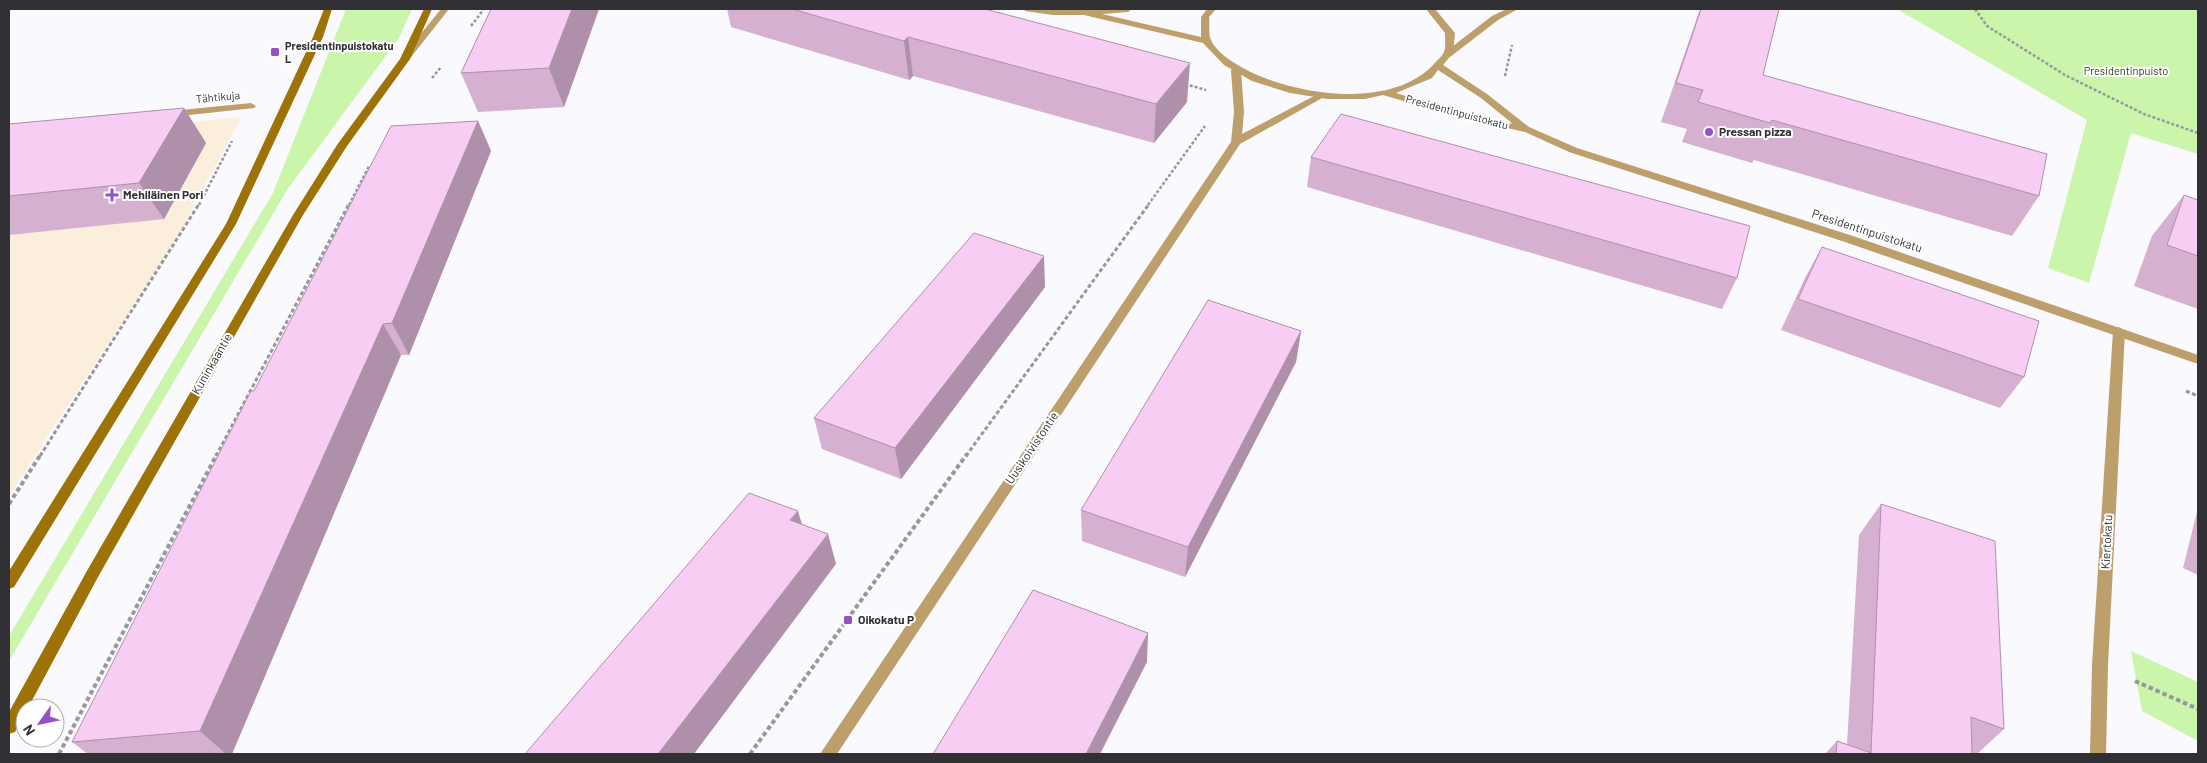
<svg xmlns="http://www.w3.org/2000/svg" width="2207" height="763" font-family="Barlow,sans-serif">
  <style>
    .commercial { fill: #fbeeda }
    .green { fill: #cbf5ab }
    .lines { fill: none; stroke-linecap: round; stroke-linejoin: round }
    .path-far2 { stroke: #97979c; stroke-width: 2.5; stroke-dasharray: 3 2; stroke-linecap: butt }
    .path-far1 { stroke: #97979c; stroke-width: 3; stroke-dasharray: 4 2.5; stroke-linecap: butt }
    .path { stroke: #97979c; stroke-width: 4; stroke-dasharray: 4.5 3; stroke-linecap: butt }
    .service { fill: #bc9f6a; fill-rule: evenodd }
    .minor { fill: #bc9f6a; fill-rule: evenodd }
    .tertiary { fill: #bc9f6a; fill-rule: evenodd }
    .secondary { fill: #9d7206; fill-rule: evenodd }
    .wall { fill: #d5b0d1 }
    .shaded-wall { fill: #ae90aa }
    .building { fill: #f8cdf3; stroke: #ae90aa }
    .poi-dot { fill: #9552c7; stroke: #fff; stroke-width: 2 }
    .labels { text-anchor: middle; stroke-width: 4; stroke-linejoin: round; paint-order: stroke }
    .far-poi-label { font-size: 11px; font-weight: bold; fill: #313135; stroke: #fff; text-anchor: start }
    .far-park-label { font-size: 11px; fill: #264109; stroke: #fff }
    .far-street-label { font-size: 11px; fill: #313135; stroke: #fff }
    .poi-label { font-size: 12px; font-weight: bold; fill: #313135; stroke: #fff; text-anchor: start }
    .street-label { font-size: 12px; fill: #313135; stroke: #fff }
  </style>
  <rect width="100%" height="100%" fill="#f9f9fe"/>
  <path class="commercial" d="M241 117 181 231 9 496V141Z"/>
  <path class="green" d="M346 9H412L399 38 287 190 9 661V636L273 193Z
    M1897 9H2198V154L2131 133 2089 283 2048 268 2087 120Z
    M2131 651 2198 682V741L2142 711Z"/>
  <g class="lines">
    <path class="path-far2" d="M1975 9 1987 26 2065 75 2144 114 2198 133
      M471 26 484 9
      M1505 76 1512 45
      M432 78 441 67
      M1185 84 1206 90
      M199 205 232 141
      M349 205 369 166
      M1148 205 1205 126"/>
    <path class="path-far1" d="M2186 391 2198 396
      M40 456 199 204
      M216 456 349 204
      M966 456 1149 204"/>
    <path class="path" d="M9 504 41 454
      M2135 681 2198 709
      M59 754 217 454
      M750 754 967 454"/>
    <path class="service" d="M251 103 256 106 254 108 171 117 166 114 171 111Z"/>
    <path class="minor" d="M1507 9H1518L1498 20 1450 57H1444V53L1492 16Z
      M1236 67 1241 70 1244 112 1242 134 1316 95H1322L1324 97 1240 144 837 754H820L1231 142 1234 112 1231 70Z
      M2119 327 2125 331 2108 665 2106 754H2090L2092 665 2113 331Z"/>
    <path class="tertiary" d="M441 9H449L408 61H402V57Z
      M1024 9H1132L1128 12 1102 14 1201 37V17L1207 9H1216L1209 17C1210 24 1208 34 1211 40 1216 52 1232 62 1243 68 1292 95 1391 111 1434 64 1437 60 1442 57 1444 52 1446 47 1445 39 1445 33L1426 9H1435L1455 33 1453 53 1443 65 1487 94 1529 127 1577 148 1853 236 2198 355V364L1845 242 1569 152 1525 132 1455 116 1383 95 1365 99H1328L1290 93 1252 81 1224 65 1203 43 1084 15H1053L1025 11ZM1438 70 1481 98 1513 124 1460 112 1396 93 1432 78Z"/>
    <path class="secondary" d="M324 9H332L323 37 236 224 14 587 9 589V571L226 224 313 37Z
      M424 9H432L410 59 347 146 303 215 98 577 28 708H25V713L15 732 9 734V712L88 569 293 215 337 145 400 59Z"/>
  </g>
  <path class="wall" d="M491 9H599L564 107 478 112 461 73Z
    M727 9H985L1187 102 1154 143 913 76 909 80 731 27Z
    M1700 9H1779L1763 75 2039 196 2012 236 1754 160 1752 163 1682 142 1687 129 1661 122Z
    M184 108 206 143 164 219 9 235V124Z
    M478 121 491 151 409 355H401L232 754H88L72 742 254 391Z
    M1311 157 1737 278 1722 309 1307 187Z
    M2184 195 2198 200V309L2134 286 2152 236Z
    M1822 247 2024 377 2000 408 1781 330 1805 278Z
    M1045 287 901 479 822 449 814 418Z
    M1301 331 1296 362 1185 577 1082 541 1081 510Z
    M1881 504 2004 729 1977 754H1825L1837 741 1847 745 1859 535Z
    M2198 508V575L2183 568Z"/>
  <path class="shaded-wall" d="M572 9H599L564 107 549 68Z
    M908 37 913 76 909 80 904 41Z
    M1190 63 1187 102 1154 143 1156 104Z
    M184 108 206 143 164 219 139 183Z
    M478 121 491 151 409 355 392 323Z
    M1044 256 1045 287 901 479 895 448Z
    M383 324 401 355 232 754H226L200 731Z
    M1301 331 1296 362 1185 577 1188 547Z
    M798 511 807 541 790 520Z
    M828 534 836 564 694 754H658Z
    M1148 633 1147 662 1100 754H1086Z"/>
  <path class="building" d="M491 9H572L549 68 461 73Z
    M792 9H985L1190 63 1156 104 908 37 904 41Z
    M1701 9H1779L1763 75 2047 154 2039 196 1772 120 1770 123 1698 102 1703 90 1676 83Z
    M184 108 139 183 9 196V124Z
    M1341 114 1750 226 1737 278 1311 157Z
    M478 121 392 323 383 324 200 731 72 742 251 391H254L391 126Z
    M2184 195 2198 200V256L2167 245Z
    M974 233 1044 256 895 448 814 418Z
    M1822 247 2039 321 2024 377 1798 299Z
    M1208 300 1301 331 1188 547 1081 510Z
    M749 493 798 511 790 520 828 534 658 754H525Z
    M1881 504 1995 541 2004 729 1971 717 1972 754H1836L1837 741 1871 753Z
    M1033 590 1148 633 1086 754H933Z"/>
  <g class="poi-dot">
    <rect x="270" y="47" width="10" height="10" rx="2.5"/>
    <circle cx="1709" cy="132" r="5"/>
    <path d="M109.5 187.5h5v5h5v5h-5v5h-5v-5h-5v-5h5z"/>
    <rect x="843" y="615" width="10" height="10" rx="2.5"/>
  </g>
  <g class="labels">
    <g class="far-poi-label">
      <text x="285" y="50">Presidentinpuistokatu<tspan x="285" dy="13">L</tspan></text>
    </g>
    <g class="far-park-label">
      <text x="2126" y="75">Presidentinpuisto</text>
    </g>
    <g class="far-street-label">
      <text transform="translate(218 97) rotate(-5)" y="4">Tähtikuja</text>
      <text transform="translate(1457 112) rotate(15)" y="4">Presidentinpuistokatu</text>
    </g>
    <g class="poi-label">
      <text x="1719" y="136">Pressan pizza</text>
      <text x="123" y="199">Mehiläinen Pori</text>
      <text x="858" y="624">Oikokatu P</text>
    </g>
    <g class="street-label">
      <text transform="translate(1867 231) rotate(18)" y="4">Presidentinpuistokatu</text>
      <text transform="translate(212 364) rotate(-60)" y="4">Kuninkaantie</text>
      <text transform="translate(1032 448) rotate(-56)" y="4">Uusikoivistontie</text>
      <text transform="translate(2107 542) rotate(-87)" y="4">Kiertokatu</text>
    </g>
  </g>
  <rect width="2207" height="763" fill="none" stroke="#313135" stroke-width="20"/>
  <g transform="translate(40 723) rotate(237)"><circle r="24" fill="#ffffff" stroke="#adadae"/>
  <path d="M0-4L9 19L0 12L-9 19Z" fill="#9552c7"/>
  <text y="-8" font-size="14" font-weight="bold" text-anchor="middle" fill="#313135">N</text>
  </g>
</svg>
